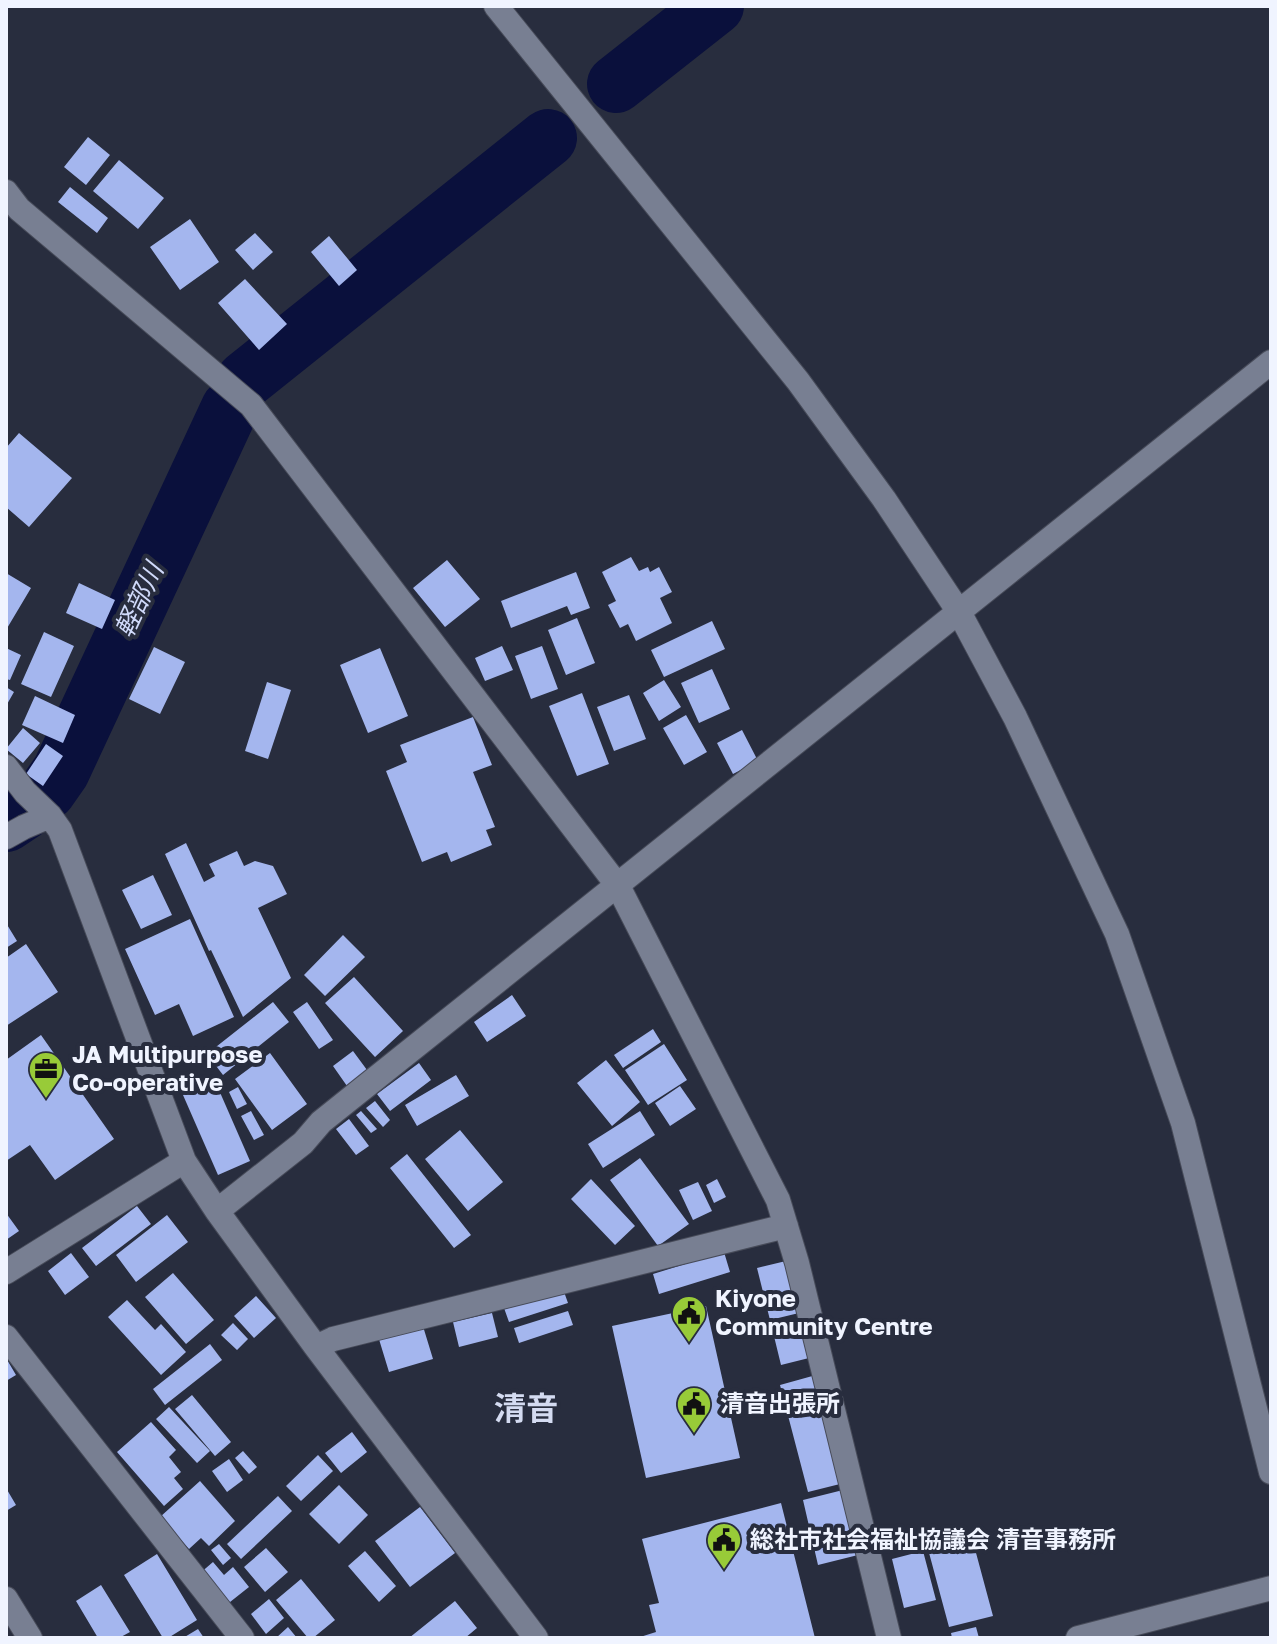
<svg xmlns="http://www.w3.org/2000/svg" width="1277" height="1644" font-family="'Golos Text','Noto Sans JP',sans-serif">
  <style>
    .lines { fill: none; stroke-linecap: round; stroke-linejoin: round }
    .river { stroke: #0a103c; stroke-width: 58 }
    .building { fill: #a4b6ee }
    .minor-casing { stroke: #474b59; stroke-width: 26 }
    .minor { stroke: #787f92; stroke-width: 24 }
    .labels { text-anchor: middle; stroke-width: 8; stroke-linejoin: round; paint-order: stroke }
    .poi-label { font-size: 24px; font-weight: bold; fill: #f0f4ff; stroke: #282d3e; text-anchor: start }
    .water-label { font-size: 26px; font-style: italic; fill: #d0dafa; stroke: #282d3e }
    .district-label { font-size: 32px; font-weight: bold; fill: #d4dbf1; stroke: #282d3e }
  </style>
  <rect width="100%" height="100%" fill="#282d3e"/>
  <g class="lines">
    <path class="river" d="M616 84 715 6
      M245 380 548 138
      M47 791 61 771 230 408
      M6 823 24 811"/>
  </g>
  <path class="building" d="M88 137 110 155 86 185 64 167Z
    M119 160 164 198 138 229 93 191Z
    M70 187 108 218 97 233 58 202Z
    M190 219 219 262 180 290 150 247Z
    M255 233 273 252 253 270 235 250Z
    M329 236 357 270 339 286 311 252Z
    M245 279 287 324 259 350 218 303Z
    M19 433 72 478 29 527 6 507V448Z
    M631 557 639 571 648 567 650 572 659 567 672 592 660 598 672 623 636 641 628 624 620 628 608 605 616 601 602 572Z
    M447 560 480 599 445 627 413 588Z
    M576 572 590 608 571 615 567 606 511 628 501 601Z
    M6 573 31 588 6 630Z
    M79 583 115 600 102 629 66 613Z
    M577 618 595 663 566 675 548 630Z
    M712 621 725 649 664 677 651 650Z
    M44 632 74 646 51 697 21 684Z
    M502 646 513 670 485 681 475 658Z
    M542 646 558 689 531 699 515 656Z
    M154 647 185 662 160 714 129 699Z
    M6 648 21 655 10 680 6 679Z
    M380 648 408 716 368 733 340 665Z
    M712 669 730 709 699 723 681 683Z
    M664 680 681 707 659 721 643 693Z
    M267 682 291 690 268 759 245 751Z
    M6 687 14 692 6 706Z
    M582 693 609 764 577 776 549 706Z
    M629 695 646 739 614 751 597 707Z
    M35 696 75 715 63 743 22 725Z
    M686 715 707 752 684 765 663 728Z
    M473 717 492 765 473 772 495 827 486 830 492 845 451 862 447 852 422 862 386 771 407 762 400 745Z
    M23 728 40 743 23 763 6 749Z
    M742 730 758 761 733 774 717 743Z
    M46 744 63 756 43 786 26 774Z
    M186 843 204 882 215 876 209 864 237 851 244 866 255 861 273 866 287 894 258 908 291 978 243 1017 211 950 209 951 165 854Z
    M153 875 172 915 141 929 122 890Z
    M190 919 234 1017 193 1036 179 1004 155 1015 125 949Z
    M6 923 17 941 6 948Z
    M343 935 365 957 325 996 304 975Z
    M26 944 58 992 6 1026V958Z
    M354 977 403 1031 375 1057 325 1003Z
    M512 995 526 1016 487 1042 474 1022Z
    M273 1002 289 1022 223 1075 207 1054Z
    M307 1002 333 1040 319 1049 293 1012Z
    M653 1029 661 1042 623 1068 614 1055Z
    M41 1035 114 1139 55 1180 30 1145 6 1161V1060Z
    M664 1044 687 1080 648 1105 625 1070Z
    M353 1051 367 1070 347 1086 333 1066Z
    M270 1053 307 1104 272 1130 235 1079Z
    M606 1060 640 1102 612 1126 577 1083Z
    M419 1063 431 1080 390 1111 377 1094Z
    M456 1075 469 1096 417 1126 405 1105Z
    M215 1081 250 1161 218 1175 183 1095Z
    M680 1086 696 1109 670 1126 655 1103Z
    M238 1087 247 1104 237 1109 229 1092Z
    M375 1101 390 1120 383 1127 366 1108Z
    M251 1111 264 1135 254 1140 241 1116Z
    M361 1111 377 1129 371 1133 356 1115Z
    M640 1111 655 1135 603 1168 588 1144Z
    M349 1119 369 1146 356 1155 336 1129Z
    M460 1130 503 1182 468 1211 425 1159Z
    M407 1154 471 1235 454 1248 390 1168Z
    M640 1158 689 1224 658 1246 610 1180Z
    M591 1179 635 1226 615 1245 571 1199Z
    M717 1179 726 1197 714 1203 706 1185Z
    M698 1182 712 1211 693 1220 679 1190Z
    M137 1206 151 1224 96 1266 82 1248Z
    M6 1213 19 1231 6 1240Z
    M167 1215 188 1242 136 1282 116 1255Z
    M724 1252 730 1272 659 1294 653 1274Z
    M71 1253 89 1277 65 1295 48 1271Z
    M786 1261 799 1313 770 1320 757 1268Z
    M173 1273 214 1320 186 1344 145 1297Z
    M563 1289 568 1303 509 1322 504 1308Z
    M256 1296 276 1318 254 1338 234 1316Z
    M127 1300 155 1330 161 1324 186 1352 161 1375 108 1317Z
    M706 1306 740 1458 646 1478 612 1326Z
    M568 1311 573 1325 519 1343 514 1328Z
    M492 1313 498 1337 459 1347 453 1322Z
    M799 1321 809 1358 781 1365 772 1328Z
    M233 1323 248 1339 237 1350 221 1335Z
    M422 1323 433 1359 389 1372 378 1336Z
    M210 1344 222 1360 165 1405 153 1389Z
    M6 1358 16 1375 6 1381Z
    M816 1375 844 1483 808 1492 780 1385Z
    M192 1395 231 1442 215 1456 175 1409Z
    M169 1407 210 1451 197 1463 156 1419Z
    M151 1422 176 1450 169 1457 181 1472 174 1478 183 1489 164 1506 117 1452Z
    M352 1432 367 1452 341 1473 325 1453Z
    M243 1451 257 1467 249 1474 235 1458Z
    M318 1455 333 1471 301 1501 286 1486Z
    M229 1459 243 1480 227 1492 212 1471Z
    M200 1481 235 1521 209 1546 201 1538 189 1549 160 1517Z
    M339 1485 368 1515 339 1544 309 1514Z
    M6 1488 16 1505 6 1511Z
    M843 1490 858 1555 818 1565 803 1500Z
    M278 1496 292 1511 241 1559 227 1544Z
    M781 1503 815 1638H637L656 1632 649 1605 659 1603 642 1539Z
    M420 1507 455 1553 410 1587 375 1541Z
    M972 1538 993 1616 949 1627 928 1549Z
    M219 1544 231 1558 223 1565 211 1550Z
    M266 1548 288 1572 265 1592 244 1567Z
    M365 1551 396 1586 379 1602 348 1566Z
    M923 1551 936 1600 904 1608 892 1559Z
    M157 1554 197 1620 168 1638H163L124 1575Z
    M213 1562 224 1575 233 1567 249 1587 225 1606 199 1574Z
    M301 1579 335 1620 313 1638H308L276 1600Z
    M101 1585 130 1632 119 1638H98L76 1601Z
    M269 1599 284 1618 266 1634 251 1614Z
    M455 1601 477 1628 465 1638H409Z
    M288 1627 297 1638H276Z
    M976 1627 979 1638H952L951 1633Z
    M198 1629 204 1638H183Z"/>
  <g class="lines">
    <g class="minor-casing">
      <path id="minor" d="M496 6 798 381 884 499 959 612 1015 717 1117 934 1183 1123 1271 1472
        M6 192 19 209 251 405 618 886 778 1200 797 1263 889 1638
        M6 767 25 792 50 816 60 830 184 1161 217 1211 316 1347 536 1638
        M6 837 24 827 50 816
        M217 1211 303 1143 321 1122 1271 362
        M6 1272 184 1161
        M6 1337 242 1638
        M316 1347 333 1339 786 1226
        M6 1599 30 1638
        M1078 1638 1271 1588"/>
    </g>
    <use href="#minor" class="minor"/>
  </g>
  <defs>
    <g id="office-pin" transform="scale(1.8)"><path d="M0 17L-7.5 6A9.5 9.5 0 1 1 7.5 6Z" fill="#98cb38" stroke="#282d3e"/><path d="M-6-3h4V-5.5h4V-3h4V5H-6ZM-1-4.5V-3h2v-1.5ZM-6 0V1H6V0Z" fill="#111"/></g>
    <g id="civic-pin" transform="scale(1.8)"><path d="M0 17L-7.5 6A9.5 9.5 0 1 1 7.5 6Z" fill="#98cb38" stroke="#282d3e"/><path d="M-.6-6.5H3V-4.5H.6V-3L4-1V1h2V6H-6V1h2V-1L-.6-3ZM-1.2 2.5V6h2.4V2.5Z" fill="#111"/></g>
  </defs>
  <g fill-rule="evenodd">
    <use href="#office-pin" x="46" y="1069"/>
    <use href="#civic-pin" x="689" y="1313"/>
    <use href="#civic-pin" x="694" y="1404"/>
    <use href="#civic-pin" x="724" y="1540"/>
  </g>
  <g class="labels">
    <g class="poi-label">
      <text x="72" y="1063">JA Multipurpose<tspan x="72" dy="28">Co-operative</tspan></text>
      <text x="715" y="1307">Kiyone<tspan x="715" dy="28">Community Centre</tspan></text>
      <text x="720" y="1412">清音出張所</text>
      <text x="750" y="1548">総社市社会福祉協議会 清音事務所</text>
    </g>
    <g class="water-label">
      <text transform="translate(139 600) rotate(-65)" y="9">軽部川</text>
    </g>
    <g class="district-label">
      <text x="526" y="1420">清音</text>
    </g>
  </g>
  <rect width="1277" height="1644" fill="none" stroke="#f0f4ff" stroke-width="16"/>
</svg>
